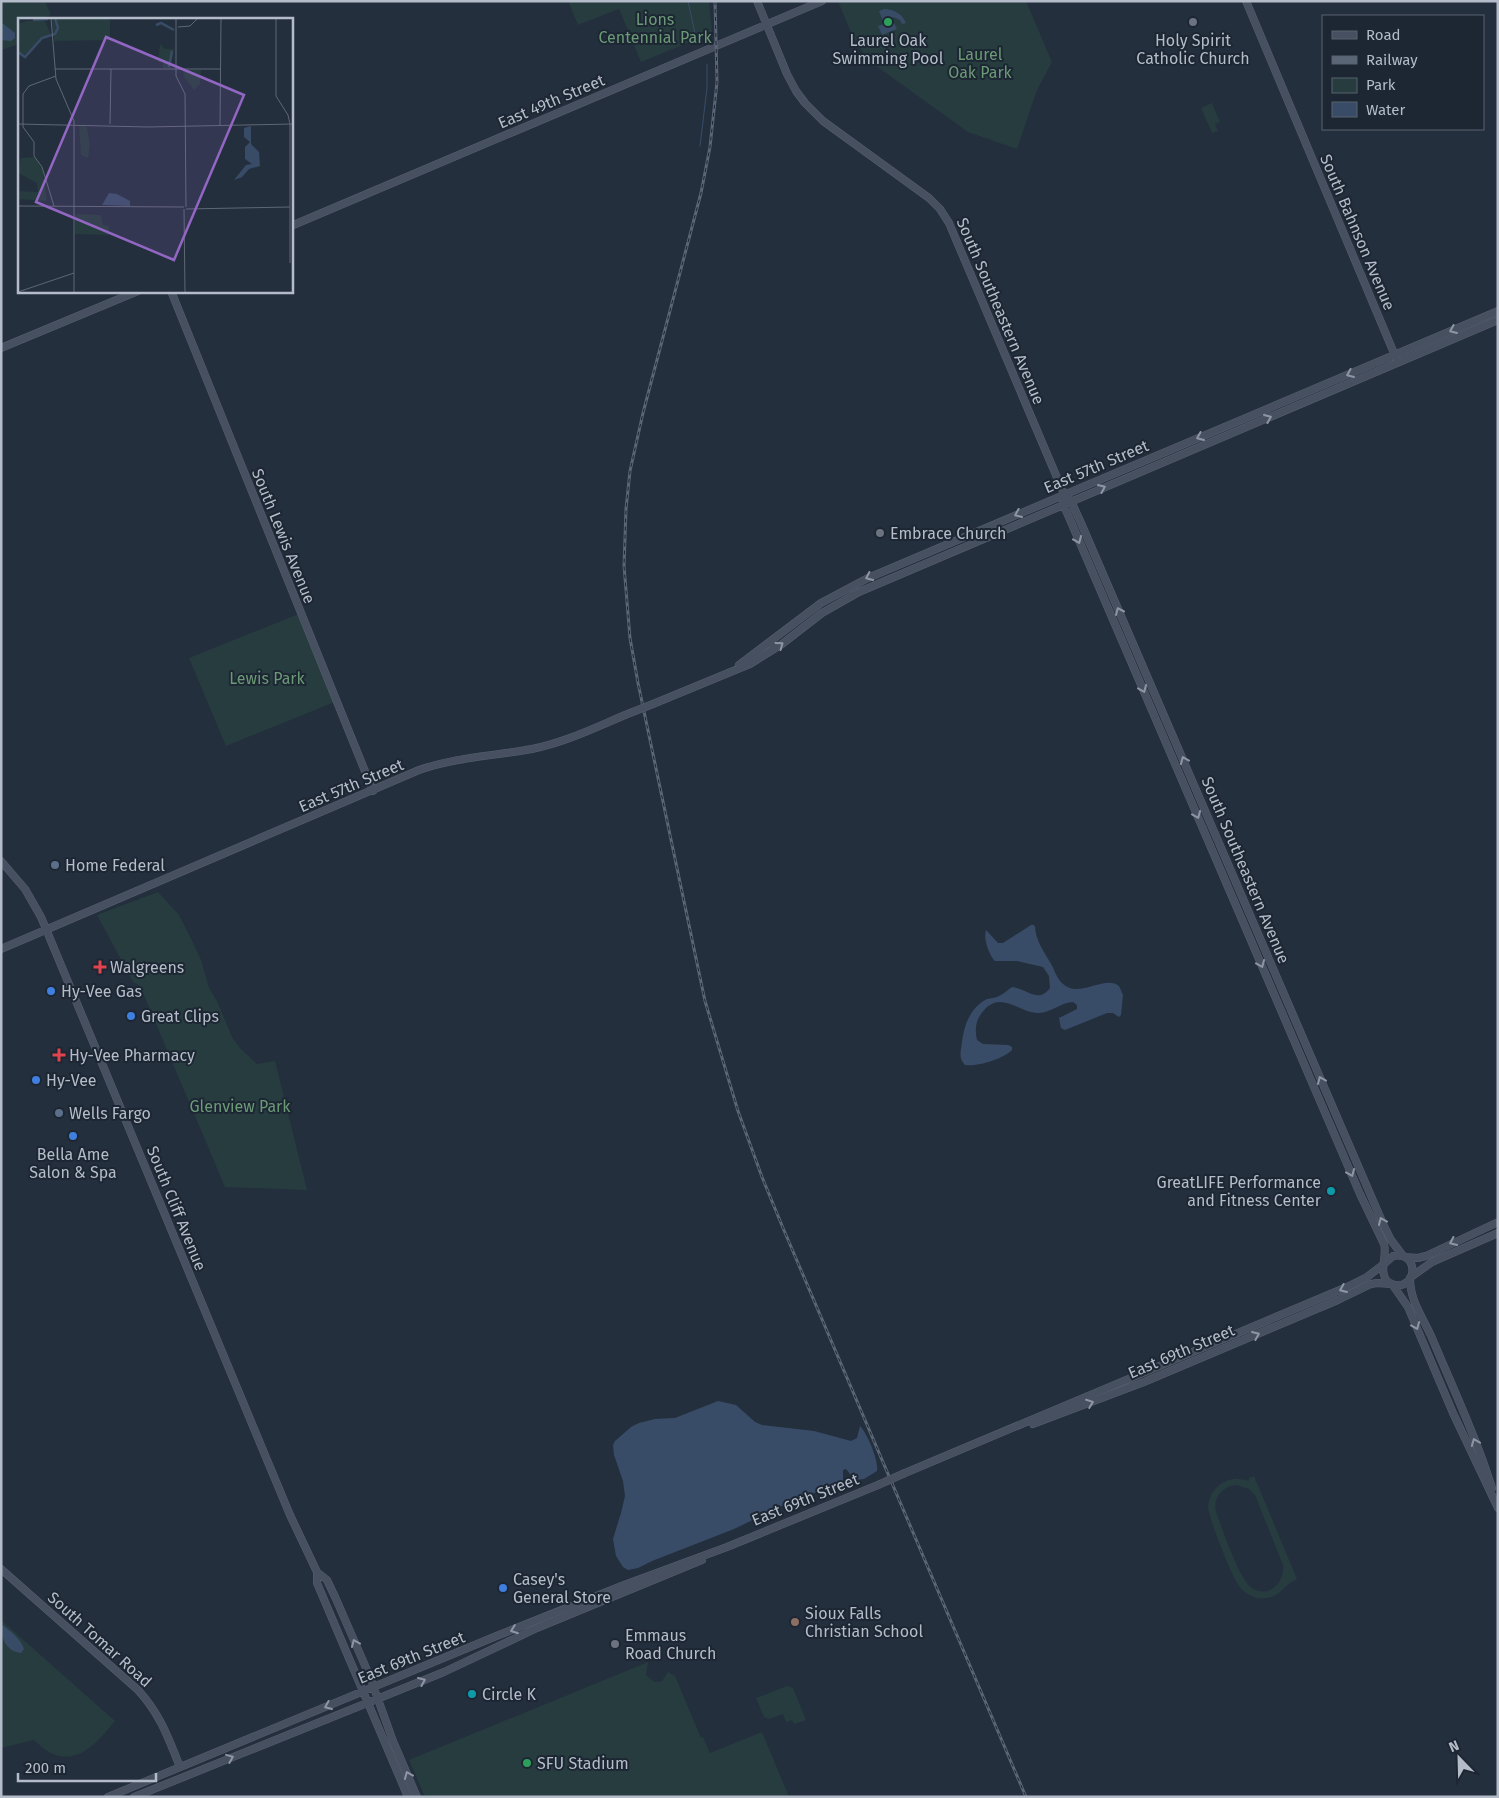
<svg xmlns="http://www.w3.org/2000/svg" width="1499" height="1798" font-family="'Fira Sans',sans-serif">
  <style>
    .green { fill: #263c3f; fill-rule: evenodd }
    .water { fill: #394c67 }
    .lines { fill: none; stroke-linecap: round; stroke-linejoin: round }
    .stream { stroke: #394c67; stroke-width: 1 }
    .secondary-casing { stroke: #565f6c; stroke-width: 8 }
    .secondary { stroke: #465061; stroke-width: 7 }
    .rail-casing { stroke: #5a6575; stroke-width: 3 }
    .rail { stroke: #1d2633; stroke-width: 1; stroke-dasharray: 4; stroke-linecap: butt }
    .secondary-bridge-casing { stroke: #565f6c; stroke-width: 8; stroke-linecap: butt }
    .secondary-bridge { stroke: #465061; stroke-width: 7 }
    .oneway { stroke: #8e96a5 }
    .leisure-dot { fill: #2e9e5b; stroke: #1d2633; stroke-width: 2 }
    .worship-dot { fill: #6b7280; stroke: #1d2633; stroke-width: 2 }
    .service-dot { fill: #5c6f8a; stroke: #1d2633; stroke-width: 2 }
    .health-dot { fill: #e0444e; stroke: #1d2633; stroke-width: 2 }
    .shop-dot { fill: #3f7fe0; stroke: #1d2633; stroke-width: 2 }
    .culture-dot { fill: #0f9aa8; stroke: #1d2633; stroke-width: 2 }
    .education-dot { fill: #8d6e63; stroke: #1d2633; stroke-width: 2 }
    .labels { text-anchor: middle; stroke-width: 4; stroke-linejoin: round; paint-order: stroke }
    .park-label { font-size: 16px; fill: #6b9a76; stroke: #1d2633 }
    .poi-label { font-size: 16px; fill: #b4bcc9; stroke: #1d2633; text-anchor: start }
    .street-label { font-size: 16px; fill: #b4bcc9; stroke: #1d2633 }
    .inset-river { fill: none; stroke: #394c67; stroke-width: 2.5 }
    .inset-road { fill: none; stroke: #5e6776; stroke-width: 1 }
    .view { fill: #9266c3; fill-opacity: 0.15; stroke: #9266c3; stroke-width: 2.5 }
    .inset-edge { fill: none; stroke: #b4bcc9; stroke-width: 2.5 }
  </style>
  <rect width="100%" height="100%" fill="#242f3e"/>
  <path class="green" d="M1 1H45L51 15 40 19H19V44L1 50Z
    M568 1H709L712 33 641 62 619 9 578 25Z
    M838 1H1026L1052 62 1037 90 1017 149 968 132 872 63C855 46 847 23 838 1Z
    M1212 103 1220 122 1215 124 1218 131 1212 133 1201 108Z
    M301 613 337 701 226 746 189 658Z
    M158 892 179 915 193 943 201 960 209 988 217 1001 233 1039 241 1049 257 1064 275 1061 307 1190 225 1187 140 986 133 982 97 915Z
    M1254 1476 1297 1579C1284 1584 1281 1597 1266 1598 1255 1600 1245 1594 1239 1586 1232 1577 1209 1519 1208 1507 1210 1485 1229 1474 1249 1481V1478ZM1237 1485 1249 1489 1255 1495 1283 1565C1285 1582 1269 1599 1252 1588 1240 1581 1222 1528 1216 1512 1213 1498 1222 1486 1237 1485Z
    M1 1620 115 1721C100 1739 80 1765 53 1754 45 1751 40 1745 34 1740L1 1748Z
    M648 1662 646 1675 654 1682 662 1681 668 1672 675 1676 701 1738 703 1737 710 1753 762 1732 789 1797H425L409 1760Z
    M787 1686 793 1688 806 1720 794 1724 792 1720 786 1722 783 1714 769 1719 764 1717 756 1698Z"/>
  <path class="water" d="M884 9C894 9 902 14 906 23L902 24 900 20 893 17 891 21 894 23 897 29 882 35 878 26 884 24 879 11Z
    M1 22 15 33V38L11 41 1 40Z
    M1031 925H1034L1035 927C1036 941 1043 950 1050 962 1054 968 1056 977 1061 982 1078 1001 1104 974 1119 986L1123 995 1121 1015 1119 1017 1113 1013H1107L1065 1030 1061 1028 1059 1018 1077 1009V1005L1073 1002C1061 1002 1050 1014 1037 1013 1018 1012 999 988 981 1014 975 1022 975 1031 977 1040L983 1044 1008 1045 1012 1047V1050C1003 1059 977 1067 965 1065 958 1058 961 1051 962 1042 964 1025 970 1008 987 999 991 998 995 998 999 996 1004 994 1007 990 1012 987 1027 989 1038 1004 1050 988L1049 976 1043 967 1017 961H995C989 955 983 938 986 930L998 943H1003Z
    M718 1401 736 1405 755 1422 762 1425 814 1431 851 1441 857 1438 860 1426C867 1433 879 1461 877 1471L864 1479 855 1480 846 1469 843 1470V1482L839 1484 792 1501 734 1529 652 1561 638 1568 628 1570 623 1567 616 1556 613 1539 621 1513 625 1496 623 1481 614 1455 613 1445 615 1441 631 1427 639 1423 655 1419 675 1418Z
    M1 1624C10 1631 20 1637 24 1649L21 1653C5 1651 1 1637 1 1624Z"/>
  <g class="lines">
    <path class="stream" d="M688 1 696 38
      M700 146 707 88V64"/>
    <g class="secondary-casing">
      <path id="secondary" d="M757 1 787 74 796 91 805 103 823 121 929 198 940 209 949 223 1064 494 1071 501 1081 523 1384 1226 1391 1240 1403 1256
        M1246 1 1396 358
        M291 226 822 1
        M171 291 373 791
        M1 348 138 291
        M1064 501 1063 504 1068 515 1360 1194 1384 1244C1387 1255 1381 1266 1384 1275 1385 1280 1389 1284 1395 1285 1417 1289 1420 1251 1393 1256L1385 1263
        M739 665 821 603 868 578 1498 311
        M653 704 750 664 782 644 822 613 859 592 1498 320
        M1 861 25 889 41 917 290 1515 317 1572 327 1580 336 1599 370 1677 393 1741 417 1797
        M1 949 419 770C456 757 494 756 532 749 567 742 598 726 630 713
        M1405 1257 1418 1258 1426 1256 1498 1222
        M1411 1277 1432 1262 1498 1233
        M1410 1278C1410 1302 1423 1317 1432 1338 1453 1388 1476 1437 1492 1488
        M1392 1284 1408 1307 1453 1413 1498 1508
        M1033 1424 1144 1382 1338 1300 1371 1284 1377 1283 1391 1284
        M905 1473 1347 1287 1367 1277 1384 1264
        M1 1569 138 1690C160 1714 168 1737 180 1767
        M317 1572V1583L408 1797
        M108 1797 494 1637 624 1585 727 1547 878 1485
        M134 1797 444 1672 537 1628 702 1560"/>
    </g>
    <use href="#secondary" class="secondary"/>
    <g class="rail-casing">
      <path id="rail" d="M715 1 717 82 710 147 701 193 643 413 630 471 626 509 624 566 630 638 638 683 705 1001 738 1111 762 1177 783 1228 1026 1797"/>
    </g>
    <use href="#rail" class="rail"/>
    <g class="secondary-bridge-casing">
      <path id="secondary-bridge" d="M630 713 653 704
        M878 1485 905 1473"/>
    </g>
    <use href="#secondary-bridge" class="secondary-bridge"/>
  </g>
  <defs><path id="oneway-chevron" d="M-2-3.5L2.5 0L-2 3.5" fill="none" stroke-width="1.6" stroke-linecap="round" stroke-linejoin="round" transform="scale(1.25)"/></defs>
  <g class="oneway">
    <use href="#oneway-chevron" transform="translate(1453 330) rotate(157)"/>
    <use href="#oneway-chevron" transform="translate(1350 374) rotate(157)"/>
    <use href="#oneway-chevron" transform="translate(1268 418) rotate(-23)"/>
    <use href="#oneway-chevron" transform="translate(1200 437) rotate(157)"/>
    <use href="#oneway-chevron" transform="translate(1102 488) rotate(-23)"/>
    <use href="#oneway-chevron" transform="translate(1018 514) rotate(157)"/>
    <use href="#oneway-chevron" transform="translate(1078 540) rotate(67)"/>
    <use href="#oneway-chevron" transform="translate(869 577) rotate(155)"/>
    <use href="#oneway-chevron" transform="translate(1119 611) rotate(-114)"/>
    <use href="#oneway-chevron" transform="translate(780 645) rotate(-36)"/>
    <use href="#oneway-chevron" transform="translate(1143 689) rotate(67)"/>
    <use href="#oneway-chevron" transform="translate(1184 760) rotate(-113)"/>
    <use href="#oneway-chevron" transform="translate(1197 815) rotate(67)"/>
    <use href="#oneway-chevron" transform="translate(1261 964) rotate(67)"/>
    <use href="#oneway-chevron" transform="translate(1321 1080) rotate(-113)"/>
    <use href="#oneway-chevron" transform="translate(1351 1173) rotate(67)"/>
    <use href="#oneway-chevron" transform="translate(1382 1221) rotate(-113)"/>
    <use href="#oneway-chevron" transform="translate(1453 1242) rotate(155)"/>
    <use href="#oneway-chevron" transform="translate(1343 1289) rotate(157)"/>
    <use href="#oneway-chevron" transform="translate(1416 1326) rotate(67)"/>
    <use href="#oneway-chevron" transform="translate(1256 1335) rotate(-23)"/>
    <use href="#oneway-chevron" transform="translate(1090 1403) rotate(-21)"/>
    <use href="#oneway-chevron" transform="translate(1475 1442) rotate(-112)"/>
    <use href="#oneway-chevron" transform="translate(514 1630) rotate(160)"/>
    <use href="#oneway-chevron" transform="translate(355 1643) rotate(-113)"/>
    <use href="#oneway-chevron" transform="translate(422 1681) rotate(-23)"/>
    <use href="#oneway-chevron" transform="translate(328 1706) rotate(157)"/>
    <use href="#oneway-chevron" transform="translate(230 1758) rotate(-22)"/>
    <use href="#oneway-chevron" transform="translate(408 1775) rotate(-113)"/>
  </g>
  <g class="leisure-dot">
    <circle cx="888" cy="22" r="5"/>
    <circle cx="527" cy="1763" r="5"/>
  </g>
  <g class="worship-dot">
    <circle cx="1193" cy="22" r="5"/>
    <circle cx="880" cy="533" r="5"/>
    <circle cx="615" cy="1644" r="5"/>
  </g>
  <g class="service-dot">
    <circle cx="55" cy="865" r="5"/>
    <circle cx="59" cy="1113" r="5"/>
  </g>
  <g class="health-dot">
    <path d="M97.5 959.5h5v5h5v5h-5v5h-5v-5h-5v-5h5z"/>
    <path d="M56.5 1047.5h5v5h5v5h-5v5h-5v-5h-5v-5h5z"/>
  </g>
  <g class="shop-dot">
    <circle cx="51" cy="991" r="5"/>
    <circle cx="131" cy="1016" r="5"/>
    <circle cx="36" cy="1080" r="5"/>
    <circle cx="73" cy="1136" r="5"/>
    <circle cx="503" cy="1588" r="5"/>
  </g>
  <g class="culture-dot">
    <circle cx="1331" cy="1191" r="5"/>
    <circle cx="472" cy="1694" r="5"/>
  </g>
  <circle class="education-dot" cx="795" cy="1622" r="5"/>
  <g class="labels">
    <g class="park-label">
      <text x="655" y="25">Lions<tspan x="655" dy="18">Centennial Park</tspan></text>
      <text x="980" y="60">Laurel<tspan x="980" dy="18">Oak Park</tspan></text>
      <text x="267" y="684">Lewis Park</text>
      <text x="240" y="1112">Glenview Park</text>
    </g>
    <g class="poi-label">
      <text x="888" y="46" text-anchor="middle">Laurel Oak<tspan x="888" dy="18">Swimming Pool</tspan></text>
      <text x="1193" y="46" text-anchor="middle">Holy Spirit<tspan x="1193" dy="18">Catholic Church</tspan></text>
      <text x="890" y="539">Embrace Church</text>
      <text x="65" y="871">Home Federal</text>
      <text x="110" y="973">Walgreens</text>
      <text x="61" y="997">Hy-Vee Gas</text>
      <text x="141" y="1022">Great Clips</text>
      <text x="69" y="1061">Hy-Vee Pharmacy</text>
      <text x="46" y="1086">Hy-Vee</text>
      <text x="69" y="1119">Wells Fargo</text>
      <text x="73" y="1160" text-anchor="middle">Bella Ame<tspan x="73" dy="18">Salon &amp; Spa</tspan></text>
      <text x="1321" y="1188" text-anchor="end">GreatLIFE Performance<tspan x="1321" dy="18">and Fitness Center</tspan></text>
      <text x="513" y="1585">Casey's<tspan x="513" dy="18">General Store</tspan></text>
      <text x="805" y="1619">Sioux Falls<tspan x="805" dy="18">Christian School</tspan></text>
      <text x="625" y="1641">Emmaus<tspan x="625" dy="18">Road Church</tspan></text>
      <text x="482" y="1700">Circle K</text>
      <text x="537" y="1769">SFU Stadium</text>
    </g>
    <g class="street-label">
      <text transform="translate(551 101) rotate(-23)" y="6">East 49th Street</text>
      <text transform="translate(1358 232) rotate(67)" y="6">South Bahnson Avenue</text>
      <text transform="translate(1001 311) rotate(67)" y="6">South Southeastern Avenue</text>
      <text transform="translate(1096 466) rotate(-23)" y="6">East 57th Street</text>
      <text transform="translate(284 536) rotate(68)" y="6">South Lewis Avenue</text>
      <text transform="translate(351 785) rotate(-23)" y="6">East 57th Street</text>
      <text transform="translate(1246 870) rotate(67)" y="6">South Southeastern Avenue</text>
      <text transform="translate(177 1208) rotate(68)" y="6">South Cliff Avenue</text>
      <text transform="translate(1181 1351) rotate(-23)" y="6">East 69th Street</text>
      <text transform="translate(805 1499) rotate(-22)" y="6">East 69th Street</text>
      <text transform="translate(100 1639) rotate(42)" y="6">South Tomar Road</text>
      <text transform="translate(411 1657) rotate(-22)" y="6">East 69th Street</text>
    </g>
  </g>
  <g transform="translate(18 18)">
    <rect width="275" height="275" fill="#242f3e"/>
    <path d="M34 0H92V22L36 23ZM9 3H27L33 17 22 20 15 32 5 38 0 32V6ZM142 26 147 31H156L152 50H145V44H140ZM165 52H183L182 66 176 72 166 59ZM61 107 69 109 72 127 70 140 63 137ZM17 139 25 153 29 183 0 181V173L20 174 19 165 0 155 3 140ZM57 196 83 197 85 207 91 208V217L57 216Z" fill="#263c3f"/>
    <path d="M233 108V126L241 134 242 148 231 151 224 159 216 162 228 147 234 146 227 141V129L232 124 226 119V110ZM91 175 99 176 112 183V188L84 187Z" fill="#394c67"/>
    <path class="inset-river" d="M15 2 30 1M138 7 143 5 156 12M0 34 7 39 24 20 37 16 40 10 37 0M151 49 154 33"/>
    <path class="inset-road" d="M33 0 38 61 56 103V275M158 0V58L167 76 168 189M258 0V78L270 97 272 106M160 9 172 8 180 0M37 51H202M0 106 130 109 275 106M92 106 93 51M272 106V245M202 107 203 0M0 188 166 189M36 188 24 149 16 138V124L5 109V76L11 68 38 58M166 191 167 275M168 191 272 189M0 274 56 255"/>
    <path class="view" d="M88 19 226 77 156 242 18 184Z"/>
    <rect width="275" height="275" class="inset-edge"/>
  </g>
  <rect width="1499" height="1798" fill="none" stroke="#b4bcc9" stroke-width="5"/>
  <rect x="1322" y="15" width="162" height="115" fill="#1d2633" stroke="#59626f"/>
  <rect x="1332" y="31" width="25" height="8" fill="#465061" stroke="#59626f"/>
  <text x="1366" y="40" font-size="15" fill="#b4bcc9">Road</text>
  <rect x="1332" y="56" width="25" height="8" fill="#5a6575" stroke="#59626f"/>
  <text x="1366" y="65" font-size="15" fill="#b4bcc9">Railway</text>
  <rect x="1332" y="78" width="25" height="15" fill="#263c3f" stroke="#59626f"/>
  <text x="1366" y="90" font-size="15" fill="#b4bcc9">Park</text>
  <rect x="1332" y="102" width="25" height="15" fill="#394c67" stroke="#59626f"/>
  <text x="1366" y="115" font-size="15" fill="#b4bcc9">Water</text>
  <g transform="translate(1459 1758) rotate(337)" stroke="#1d2633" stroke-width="4" paint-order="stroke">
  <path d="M0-4L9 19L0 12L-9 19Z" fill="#b4bcc9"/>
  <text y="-8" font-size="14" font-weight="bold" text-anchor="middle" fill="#b4bcc9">N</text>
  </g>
  <path d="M18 1773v8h138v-8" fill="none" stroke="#b4bcc9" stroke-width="2.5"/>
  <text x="25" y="1773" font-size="15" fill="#b4bcc9" stroke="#1d2633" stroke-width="4" paint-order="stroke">200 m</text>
</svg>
